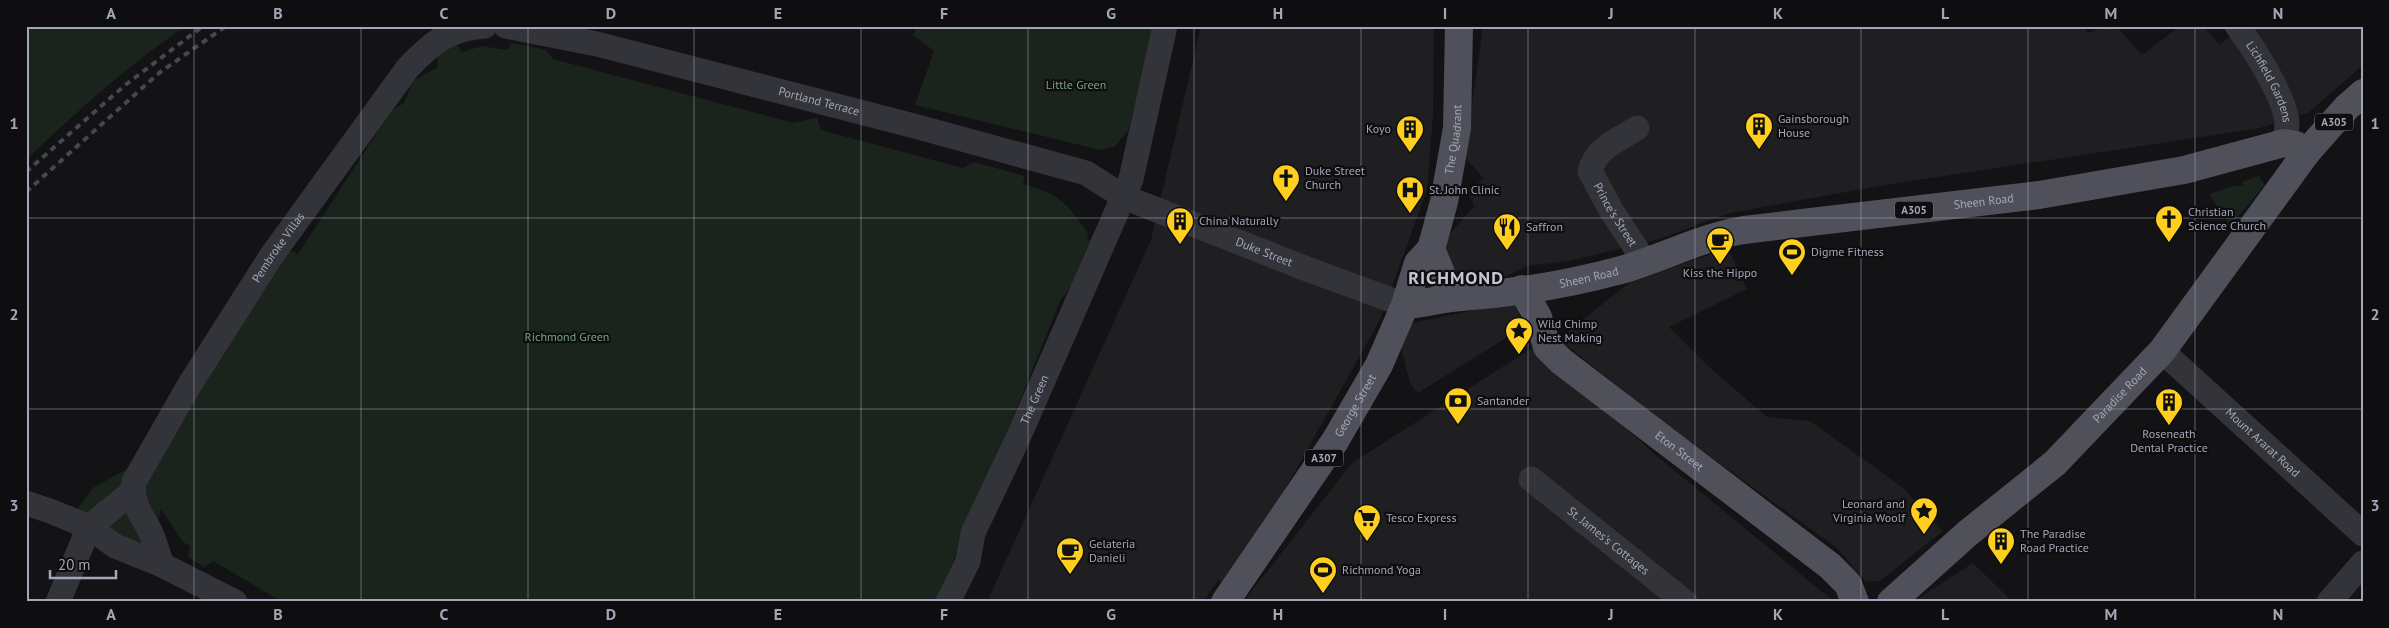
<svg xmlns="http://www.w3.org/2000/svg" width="2389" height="628" font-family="'PT Sans',sans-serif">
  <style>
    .built { fill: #1f1e21 }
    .green { fill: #1a231c }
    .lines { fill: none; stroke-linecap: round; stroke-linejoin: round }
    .street { stroke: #33333a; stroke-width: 25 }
    .primary { stroke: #4f5059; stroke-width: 28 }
    .rail { stroke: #46474f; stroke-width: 4; stroke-dasharray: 6 5; stroke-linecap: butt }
    .grid { fill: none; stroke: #a3a6b6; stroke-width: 1; stroke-opacity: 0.55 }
    .labels { text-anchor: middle; stroke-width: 4.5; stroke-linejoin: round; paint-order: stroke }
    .shield { fill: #0e0d0f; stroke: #767884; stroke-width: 1 }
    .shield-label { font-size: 11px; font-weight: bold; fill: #a3a6b6 }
    .street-label { font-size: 12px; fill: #a3a6b6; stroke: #0e0d0f }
    .park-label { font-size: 12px; fill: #78a380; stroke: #0e0d0f }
    .poi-label { font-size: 12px; fill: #a3a6b6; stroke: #0e0d0f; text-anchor: start }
    .district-label { font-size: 18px; font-weight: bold; letter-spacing: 1px; fill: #c4c6d2; stroke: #0e0d0f }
    .neatline { fill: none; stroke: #a3a6b6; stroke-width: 2 }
    .grid-label { font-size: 16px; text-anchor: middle; font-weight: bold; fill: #a3a6b6 }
  </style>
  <rect width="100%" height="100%" fill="#131214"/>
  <path class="built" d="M1201 26H1434L1433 116 1427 190 1380 320 1266 523 1222 582 1218 580 1203 602H987L1151 240Z
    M1483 26H2082L2088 33 2106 26H2116L2142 55 2180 26H2203L2220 45 2242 26H2363V65L2308 113 2260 128 1885 185 1730 213 1656 240 1569 261 1527 266 1498 280 1467 282 1446 260V238L1474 206 1467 190 1484 179 1465 157Z
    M1728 248 1747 289 1669 327 1706 364 1767 417 1810 421 1902 487 1943 531 1880 581 1866 582 1837 548 1665 424 1560 340V338L1629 283Z
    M1512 302 1519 310 1522 328 1418 393 1410 384 1399 339 1408 324Z
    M1534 347 1657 456 1831 599 1829 602H1243L1352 463Z
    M1973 563 2013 602H1913Z"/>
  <path class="green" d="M26 26H186C131 63 74 114 26 160Z
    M917 26H1154L1128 131 1114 147 1100 150 915 105 934 51 913 35Z
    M454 41 462 52 482 46 507 50 512 43 546 50 553 59 794 123 817 117 821 130 963 168 974 162 1025 176 1023 184C1058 193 1068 204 1088 233L1087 237 1090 242C1081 258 1074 289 1061 299L974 514 935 602H282L213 561 204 567 188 557 190 546 183 542 161 509 159 517 141 544 115 541 76 510 94 487 133 466 288 249 298 254 391 111 404 103 413 81 438 67 436 53Z
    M2259 176 2265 185 2230 226 2209 194 2235 185 2237 187 2243 185 2242 182Z"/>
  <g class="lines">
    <g class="street">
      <path id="s1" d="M506 26 597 44 918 127 1086 173 1124 197 1307 269 1405 305"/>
      <path id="s2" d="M2237 26C2252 45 2287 100 2287 124 2287 130 2285 137 2284 143"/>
      <path id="s3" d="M1637 128C1618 140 1596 148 1590 171L1611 210 1645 262"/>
      <path id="s4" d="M2162 351 2363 534"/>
      <path id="s5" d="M1531 479 1685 602"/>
      <path d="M26 503 50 511 89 527 132 492"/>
      <path d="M58 602 89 527 115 546 162 565"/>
      <path id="s6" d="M235 602 162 565C158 554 155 542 150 531 141 514 131 502 134 482L190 384 272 255 407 69C430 44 449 28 485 26"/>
      <path id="s7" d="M948 602 968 561 973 533 1018 438 1131 179 1165 26"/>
      <path d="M2329 602 2363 563"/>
    </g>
    <g class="primary">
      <path id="s8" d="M1431 249 1444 202 1457 128 1459 26"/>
      <path d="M1431 249 1444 280 1459 297"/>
      <path id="s9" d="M1522 289 1538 317 1547 347 1561 361 1830 566 1848 584 1855 602"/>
      <path id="s10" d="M1405 305C1424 304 1442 298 1461 297 1515 293 1569 284 1621 270 1663 258 1701 237 1744 230L2039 195 2184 170 2284 143 2296 145 2307 152"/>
      <path id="s11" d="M1225 602 1335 441 1379 365 1405 305 1418 263 1431 249"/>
      <path id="s12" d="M1891 602 1968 533 2055 463 2162 351 2307 152 2346 108 2363 93"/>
    </g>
    <path class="rail" d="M26 172 124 86 203 26
      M26 192 159 73 226 26"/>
  </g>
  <path class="grid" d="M194 26V602M361 26V602M528 26V602M694 26V602M861 26V602M1028 26V602M1194 26V602M1361 26V602M1528 26V602M1695 26V602M1861 26V602M2028 26V602M2195 26V602M26 218H2363M26 409H2363"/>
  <defs>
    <g id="building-pin" transform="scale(1.4375)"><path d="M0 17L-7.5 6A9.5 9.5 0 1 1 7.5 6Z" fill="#ffcf20" stroke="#0e0d0f"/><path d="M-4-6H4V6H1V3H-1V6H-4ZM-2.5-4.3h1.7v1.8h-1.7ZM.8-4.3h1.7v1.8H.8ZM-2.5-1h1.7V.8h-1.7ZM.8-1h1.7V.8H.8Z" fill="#111"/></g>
    <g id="church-pin" transform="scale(1.4375)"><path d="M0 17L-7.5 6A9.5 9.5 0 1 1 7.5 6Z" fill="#ffcf20" stroke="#0e0d0f"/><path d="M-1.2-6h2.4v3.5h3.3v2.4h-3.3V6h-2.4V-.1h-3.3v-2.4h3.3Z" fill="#111"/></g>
    <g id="hospital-pin" transform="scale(1.4375)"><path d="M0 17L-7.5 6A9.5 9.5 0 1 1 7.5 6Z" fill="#ffcf20" stroke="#0e0d0f"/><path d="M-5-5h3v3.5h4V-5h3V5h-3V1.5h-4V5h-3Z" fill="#111"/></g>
    <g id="restaurant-pin" transform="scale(1.4375)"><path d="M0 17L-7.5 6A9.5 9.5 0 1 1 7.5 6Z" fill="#ffcf20" stroke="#0e0d0f"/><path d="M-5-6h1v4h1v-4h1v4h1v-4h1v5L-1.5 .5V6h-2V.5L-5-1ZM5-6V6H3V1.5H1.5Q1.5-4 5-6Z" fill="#111"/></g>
    <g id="cafe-pin" transform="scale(1.4375)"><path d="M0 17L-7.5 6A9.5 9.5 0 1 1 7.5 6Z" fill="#ffcf20" stroke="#0e0d0f"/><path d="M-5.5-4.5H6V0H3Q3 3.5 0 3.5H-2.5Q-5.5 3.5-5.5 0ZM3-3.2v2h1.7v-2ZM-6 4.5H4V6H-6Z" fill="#111"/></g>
    <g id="stadium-pin" transform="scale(1.4375)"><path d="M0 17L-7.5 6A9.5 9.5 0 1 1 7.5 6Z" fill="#ffcf20" stroke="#0e0d0f"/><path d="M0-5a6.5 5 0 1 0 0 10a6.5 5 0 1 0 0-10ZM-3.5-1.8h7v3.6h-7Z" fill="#111"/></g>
    <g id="sight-pin" transform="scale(1.4375)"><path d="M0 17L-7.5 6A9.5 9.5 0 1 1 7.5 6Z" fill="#ffcf20" stroke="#0e0d0f"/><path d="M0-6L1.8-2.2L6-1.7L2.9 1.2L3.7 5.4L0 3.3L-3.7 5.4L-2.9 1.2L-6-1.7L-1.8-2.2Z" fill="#111"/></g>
    <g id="bank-pin" transform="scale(1.4375)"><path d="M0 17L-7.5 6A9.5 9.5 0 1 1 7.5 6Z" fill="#ffcf20" stroke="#0e0d0f"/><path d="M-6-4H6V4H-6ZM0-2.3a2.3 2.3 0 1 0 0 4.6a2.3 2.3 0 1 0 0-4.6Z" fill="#111"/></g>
    <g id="supermarket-pin" transform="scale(1.4375)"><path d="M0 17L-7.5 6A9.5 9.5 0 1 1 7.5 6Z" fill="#ffcf20" stroke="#0e0d0f"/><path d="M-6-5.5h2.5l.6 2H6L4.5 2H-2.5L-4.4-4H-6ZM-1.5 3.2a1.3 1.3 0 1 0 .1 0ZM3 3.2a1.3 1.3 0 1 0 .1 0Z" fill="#111"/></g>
  </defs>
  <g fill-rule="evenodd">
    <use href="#building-pin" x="1759" y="126"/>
    <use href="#building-pin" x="1410" y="129"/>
    <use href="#church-pin" x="1286" y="178"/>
    <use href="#hospital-pin" x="1410" y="190"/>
    <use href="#church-pin" x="2169" y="219"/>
    <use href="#building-pin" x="1180" y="221"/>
    <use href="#restaurant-pin" x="1507" y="227"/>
    <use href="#cafe-pin" x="1720" y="241"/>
    <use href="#stadium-pin" x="1792" y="252"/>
    <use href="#sight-pin" x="1519" y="331"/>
    <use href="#bank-pin" x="1458" y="401"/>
    <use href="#building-pin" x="2169" y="402"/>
    <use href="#sight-pin" x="1924" y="511"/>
    <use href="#supermarket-pin" x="1367" y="518"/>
    <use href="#building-pin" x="2001" y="541"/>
    <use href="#cafe-pin" x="1070" y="551"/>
    <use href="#stadium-pin" x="1323" y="570"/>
  </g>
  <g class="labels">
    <g class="shield">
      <rect x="2315" y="113.5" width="38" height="17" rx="4"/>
      <rect x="1895" y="201.5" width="38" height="17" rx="4"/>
      <rect x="1305" y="449.5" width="38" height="17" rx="4"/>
    </g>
    <g class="shield-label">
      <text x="2334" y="126">A305</text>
      <text x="1914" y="214">A305</text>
      <text x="1324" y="462">A307</text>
    </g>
    <g class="street-label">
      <text dy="4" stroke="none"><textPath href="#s2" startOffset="65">Lichfield Gardens</textPath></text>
      <text dy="4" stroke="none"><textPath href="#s1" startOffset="322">Portland Terrace</textPath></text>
      <text dy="4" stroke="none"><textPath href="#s8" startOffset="112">The Quadrant</textPath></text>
      <text dy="4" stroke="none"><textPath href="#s10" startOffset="590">Sheen Road</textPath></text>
      <text dy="4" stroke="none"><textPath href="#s3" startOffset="116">Prince's Street</textPath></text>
      <text dy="4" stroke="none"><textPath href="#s6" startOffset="446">Pembroke Villas</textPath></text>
      <text dy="4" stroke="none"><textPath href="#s1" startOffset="794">Duke Street</textPath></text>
      <text dy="4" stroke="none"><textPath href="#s10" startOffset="186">Sheen Road</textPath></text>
      <text dy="4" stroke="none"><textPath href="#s12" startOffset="309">Paradise Road</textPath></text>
      <text dy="4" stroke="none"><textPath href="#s7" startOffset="221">The Green</textPath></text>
      <text dy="4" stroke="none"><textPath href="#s11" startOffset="236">George Street</textPath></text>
      <text dy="4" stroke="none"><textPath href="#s4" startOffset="136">Mount Ararat Road</textPath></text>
      <text dy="4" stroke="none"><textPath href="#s9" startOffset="232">Eton Street</textPath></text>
      <text dy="4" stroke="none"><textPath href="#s5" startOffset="99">St. James's Cottages</textPath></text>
    </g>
    <g class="park-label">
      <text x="1076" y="89">Little Green</text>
      <text x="567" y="341">Richmond Green</text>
    </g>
    <g class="poi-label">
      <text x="1778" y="123">Gainsborough<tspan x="1778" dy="14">House</tspan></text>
      <text x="1391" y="133" text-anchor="end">Koyo</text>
      <text x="1305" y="175">Duke Street<tspan x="1305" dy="14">Church</tspan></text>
      <text x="1429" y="194">St. John Clinic</text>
      <text x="2188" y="216">Christian<tspan x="2188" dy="14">Science Church</tspan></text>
      <text x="1199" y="225">China Naturally</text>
      <text x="1526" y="231">Saffron</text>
      <text x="1811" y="256">Digme Fitness</text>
      <text x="1720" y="277" text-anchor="middle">Kiss the Hippo</text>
      <text x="1538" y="328">Wild Chimp<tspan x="1538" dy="14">Nest Making</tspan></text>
      <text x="1477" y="405">Santander</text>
      <text x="2169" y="438" text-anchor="middle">Roseneath<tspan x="2169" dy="14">Dental Practice</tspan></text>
      <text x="1905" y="508" text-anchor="end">Leonard and<tspan x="1905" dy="14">Virginia Woolf</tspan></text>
      <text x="1386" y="522">Tesco Express</text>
      <text x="2020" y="538">The Paradise<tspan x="2020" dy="14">Road Practice</tspan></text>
      <text x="1089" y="548">Gelateria<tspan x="1089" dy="14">Danieli</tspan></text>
      <text x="1342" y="574">Richmond Yoga</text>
    </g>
    <g class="district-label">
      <text x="1456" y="284">RICHMOND</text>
    </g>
  </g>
  <rect width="2389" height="628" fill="none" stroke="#0e0d0f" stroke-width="55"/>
  <path d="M50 570v8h66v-8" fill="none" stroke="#a3a6b6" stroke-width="2.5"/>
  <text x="58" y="570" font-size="15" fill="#a3a6b6" stroke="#0e0d0f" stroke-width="4" paint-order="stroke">20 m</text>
  <rect x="28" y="28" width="2334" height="572" class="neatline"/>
  <g class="grid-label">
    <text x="111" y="19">A</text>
    <text x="278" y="19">B</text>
    <text x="444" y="19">C</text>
    <text x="611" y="19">D</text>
    <text x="778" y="19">E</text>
    <text x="944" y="19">F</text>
    <text x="1111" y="19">G</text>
    <text x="1278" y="19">H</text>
    <text x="1445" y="19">I</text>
    <text x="1611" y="19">J</text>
    <text x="1778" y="19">K</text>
    <text x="1945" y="19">L</text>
    <text x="2111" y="19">M</text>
    <text x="2278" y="19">N</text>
    <text x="14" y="129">1</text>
    <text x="2375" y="129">1</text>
    <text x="14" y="320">2</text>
    <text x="2375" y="320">2</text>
    <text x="14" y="511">3</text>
    <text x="2375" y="511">3</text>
    <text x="111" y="620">A</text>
    <text x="278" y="620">B</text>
    <text x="444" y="620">C</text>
    <text x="611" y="620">D</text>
    <text x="778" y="620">E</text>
    <text x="944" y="620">F</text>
    <text x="1111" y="620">G</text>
    <text x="1278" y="620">H</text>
    <text x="1445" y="620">I</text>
    <text x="1611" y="620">J</text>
    <text x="1778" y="620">K</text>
    <text x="1945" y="620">L</text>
    <text x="2111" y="620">M</text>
    <text x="2278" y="620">N</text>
  </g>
</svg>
